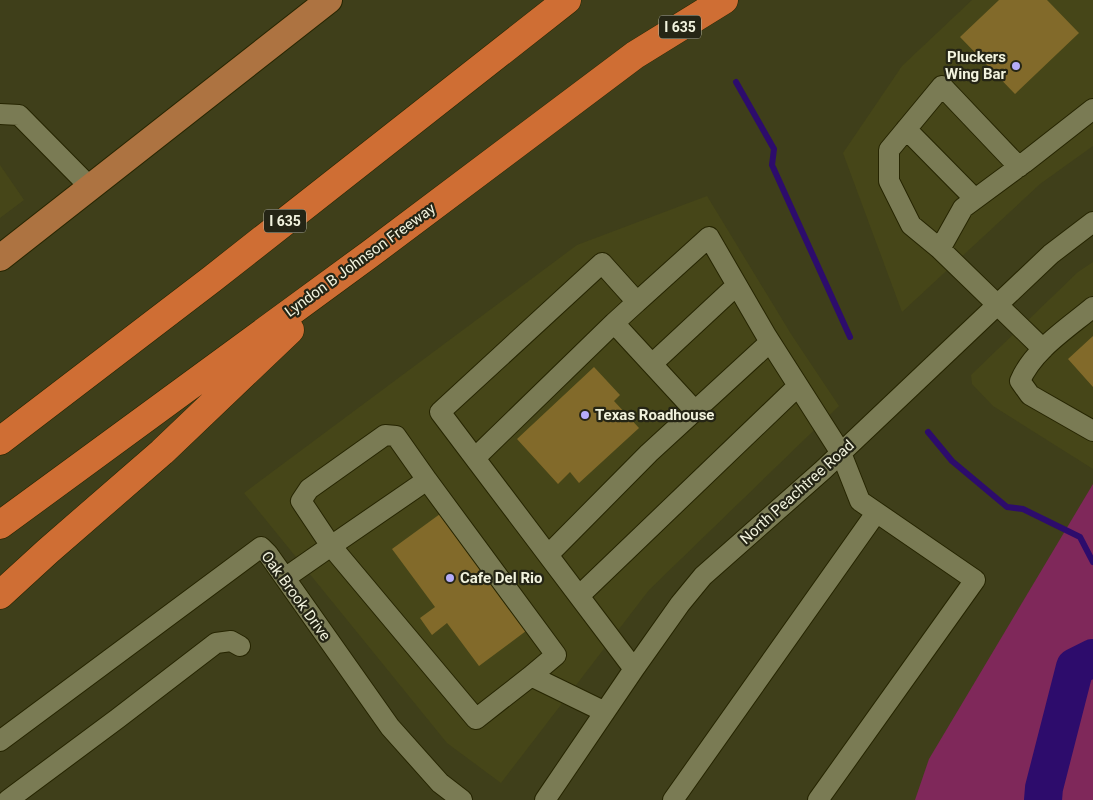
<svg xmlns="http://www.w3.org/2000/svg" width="1093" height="800" font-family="Roboto,sans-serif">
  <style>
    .built { fill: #464618 }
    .green { fill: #7f285a }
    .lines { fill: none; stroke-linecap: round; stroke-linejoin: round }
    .stream { stroke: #2d0c6c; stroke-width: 6 }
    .river { stroke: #2d0c6c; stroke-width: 38 }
    .building { fill: #826a2a }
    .minor-casing { stroke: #262501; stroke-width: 22 }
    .major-casing { stroke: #262501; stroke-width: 28 }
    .highway-casing { stroke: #262501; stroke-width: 29 }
    .minor { stroke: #7a7b54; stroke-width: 20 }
    .major { stroke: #ad7341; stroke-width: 26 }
    .highway { stroke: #cf6e34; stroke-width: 28 }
    .poi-dot { fill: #b5acf9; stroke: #252515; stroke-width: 2 }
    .labels { text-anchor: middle; stroke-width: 4.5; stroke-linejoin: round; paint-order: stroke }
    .shield { fill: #252515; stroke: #b4b5a2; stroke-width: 1 }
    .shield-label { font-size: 14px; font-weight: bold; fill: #f2f3de }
    .poi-label { font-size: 15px; font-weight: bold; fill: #f2f3de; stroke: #252515; text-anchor: start }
    .street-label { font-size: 15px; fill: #f2f3de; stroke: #252515 }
  </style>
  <rect width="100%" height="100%" fill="#3f3f1a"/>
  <path class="built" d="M972 0H1093V146L1040 184 902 312 843 153 902 66Z
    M0 165 24 200 0 218Z
    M707 196 791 334 839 406 649 590 501 783 447 743 244 493 577 245Z
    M1093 262V469L993 406 972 384 971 375 1078 272Z"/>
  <path class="green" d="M1093 484V800H915L929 759Z"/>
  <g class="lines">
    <path class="stream" d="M736 82 774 149 772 165 850 337
      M928 432 952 461 1007 507 1023 509 1080 537 1093 562"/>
    <path class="river" d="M1043 800 1044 788 1075 667 1093 658"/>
  </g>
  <path class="building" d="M999 0H1047L1079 33 1015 94 960 37Z
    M1093 336V387L1068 359Z
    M594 367 620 395 614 401 639 428 579 483 570 472 558 484 517 439Z
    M440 514 526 631 479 666 447 623 432 635 420 618 435 607 392 549Z"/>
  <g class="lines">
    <g class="minor-casing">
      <path id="minor" d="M0 114 19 115 90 187
        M906 129 975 199
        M940 249 911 225 889 181V150L942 86 1019 167
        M637 302 614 323 696 412
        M1093 307C1068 328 1033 350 1020 381L1030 395 1093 431
        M1043 349 940 249 963 208 1024 163 1093 109
        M652 364 737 285
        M475 458 614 323
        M427 480 396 436 385 435 309 489 301 501 331 546 427 480 556 655 531 676
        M548 555 649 453 770 342
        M285 578 331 546 476 719 531 676 605 712
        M579 596 798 386
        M634 669 440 412 602 263 637 302 709 237 767 337 841 453 860 501 975 580 818 800
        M0 741 261 547 268 554 390 727 440 783 462 800
        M8 800 117 719 216 643 231 641 240 646
        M545 800 634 669 680 604 703 576 823 470 1051 254 1093 222
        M673 800 876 513"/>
    </g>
    <g class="major-casing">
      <path id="major" d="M0 258 329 0"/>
    </g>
    <g class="highway-casing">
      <path id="highway" d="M0 441 212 279 567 0
        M0 525 370 254 635 55 724 0
        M0 595 48 551 162 452 290 330"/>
    </g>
    <use href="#minor" class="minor"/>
    <use href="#major" class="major"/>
    <use href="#highway" class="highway"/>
  </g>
  <g class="poi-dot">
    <circle cx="1016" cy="66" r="5"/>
    <circle cx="585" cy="415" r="5"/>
    <circle cx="450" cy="578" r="5"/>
  </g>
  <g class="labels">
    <g class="shield">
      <rect x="659" y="15.5" width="42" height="23" rx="4"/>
      <rect x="264" y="209.5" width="42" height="23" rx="4"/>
    </g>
    <g class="shield-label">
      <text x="680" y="32">I 635</text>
      <text x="285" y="226">I 635</text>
    </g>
    <g class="poi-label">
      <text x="1006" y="62" text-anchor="end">Pluckers<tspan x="1006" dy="17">Wing Bar</tspan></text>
      <text x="595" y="420">Texas Roadhouse</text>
      <text x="460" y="583">Cafe Del Rio</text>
    </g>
    <g class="street-label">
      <text transform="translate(360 260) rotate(-36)" y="5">Lyndon B Johnson Freeway</text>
      <text transform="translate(797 492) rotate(-42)" y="5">North Peachtree Road</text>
      <text transform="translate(296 596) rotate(54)" y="5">Oak Brook Drive</text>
    </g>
  </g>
</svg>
